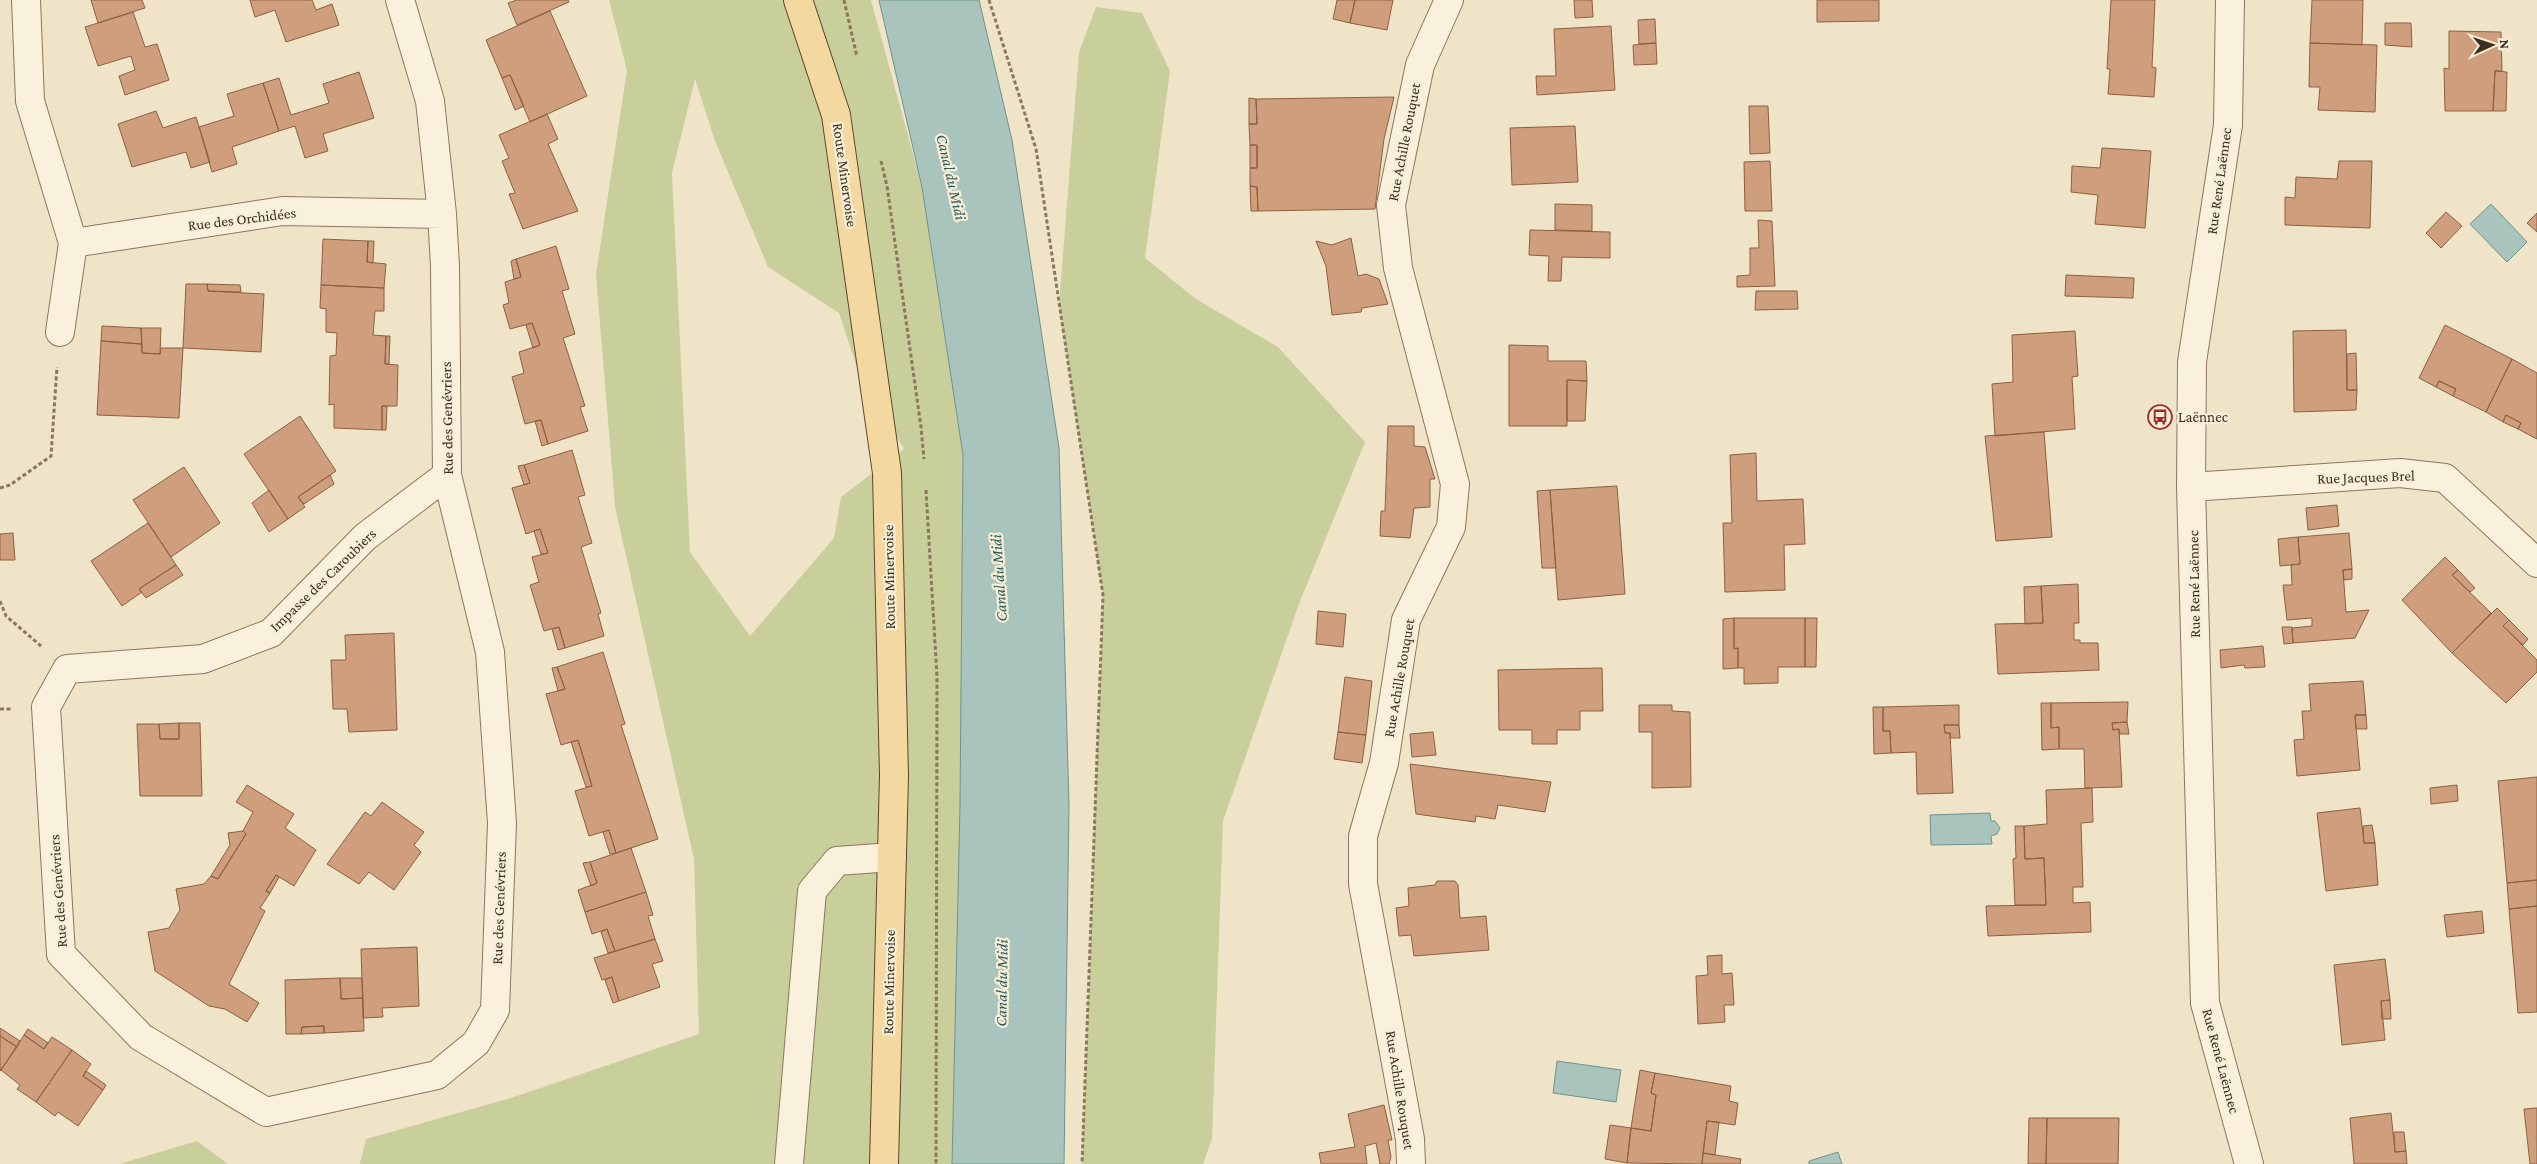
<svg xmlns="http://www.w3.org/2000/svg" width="2537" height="1164" font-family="'Crimson Pro',serif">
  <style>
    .green { fill: #c9cf9b; fill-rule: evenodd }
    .water { fill: #a9c4bc; stroke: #6f938a }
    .building { fill: #cf9f7d; stroke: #8d5f41 }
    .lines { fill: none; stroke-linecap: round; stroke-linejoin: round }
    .minor-casing { stroke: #8d765c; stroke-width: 30 }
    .major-casing { stroke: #5b4430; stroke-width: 30 }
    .path { stroke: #8d765c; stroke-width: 3; stroke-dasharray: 4 2.5; stroke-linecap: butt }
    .minor { stroke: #faf1dc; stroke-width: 28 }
    .major { stroke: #f3d9a0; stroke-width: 28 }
    .labels { text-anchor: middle; stroke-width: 4.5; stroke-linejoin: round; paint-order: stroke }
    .street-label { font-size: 15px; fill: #3d2e20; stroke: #f7eed8 }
    .poi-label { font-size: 15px; fill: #3d2e20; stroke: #f7eed8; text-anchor: start }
    .water-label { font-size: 16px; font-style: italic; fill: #2f5d5a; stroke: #f7eed8 }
  </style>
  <rect width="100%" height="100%" fill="#f0e4c8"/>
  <path class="green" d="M609 0H871L922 187 963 455 960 805 952 1164H360L366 1139 511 1098 699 1034 694 859 615 507 596 274 627 70ZM695 79 715 141 768 267 839 313 859 374 904 449 841 497 834 538 750 636 690 552 672 173Z
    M1096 7 1142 13 1170 71 1145 258 1196 299 1278 347 1365 442 1299 604 1223 821 1212 1139 1203 1164H1082L1103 595 1059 305 1079 52Z
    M197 1141 228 1164H119Z"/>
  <path class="water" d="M879 0H979L1012 140 1059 448 1069 805 1064 1164H952L960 805 963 455 922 187Z
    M2491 204 2527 242 2507 262 2470 224Z
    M1990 813 1991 821H1995L2000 828 1997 834 1991 836 1992 844 1931 845 1930 815Z
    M1557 1061 1621 1070 1616 1102 1553 1093Z
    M1838 1152 1842 1164H1809V1161Z"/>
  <path class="building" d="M91 0H142L145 8 98 23Z
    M250 0H312L316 10 332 4 339 25 286 42 275 10 255 17Z
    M517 0H568L569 2 517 25 508 3Z
    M1337 0H1355L1350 23 1333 19Z
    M1355 0H1393L1387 30 1350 23Z
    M1574 0H1592L1593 17 1575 18Z
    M1817 0H1879V21L1817 22Z
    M2111 0H2155L2152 67 2156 68 2154 97 2108 94 2110 69H2107Z
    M2312 0H2363L2362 45 2310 43Z
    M550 11 587 96 530 122 510 75 502 78 486 40Z
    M133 12 145 47 157 44 169 80 125 95 119 76 135 70 131 56 98 66 85 27Z
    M1655 19 1656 43 1639 44 1638 20Z
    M2385 23H2411L2412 47 2385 45Z
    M1611 26 1615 90 1537 95 1536 76H1556L1554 29Z
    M2449 31 2501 32 2502 71H2495L2493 111H2445L2444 68 2449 69Z
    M1656 43 1657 64 1634 65 1633 45Z
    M2310 43 2377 45 2375 112 2318 110 2320 87H2309Z
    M2495 71 2507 72 2506 111H2493Z
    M359 72 374 118 323 134 328 151 305 158 295 126 279 131 263 83 279 78 291 115 329 103 323 84Z
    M510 75 524 106 515 110 502 78Z
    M263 83 279 131 232 147 237 164 212 172 199 127 234 116 227 94Z
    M1394 97 1384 139 1375 209 1258 211 1257 187 1250 186V168H1257V145H1250L1249 124H1257L1256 99Z
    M1249 98 1256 99 1257 124H1249Z
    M1749 106H1768L1770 153 1750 154Z
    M156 111 163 128 196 117 210 162 191 168 186 152 132 167 118 124Z
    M547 114 558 139 548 144 578 211 523 229 509 194 515 193 502 161 509 158 499 135Z
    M1575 126 1578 182 1512 185 1510 128Z
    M1250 145H1257V168H1250Z
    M2102 148 2151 151 2145 228 2095 224 2098 195 2071 192 2072 166 2100 168Z
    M1770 161 1772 211H1745L1744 162Z
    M2339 161H2372L2370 228 2285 225V197L2295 198 2296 177 2337 179Z
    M1250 186 1257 187 1258 211H1251Z
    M1555 204 1592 205V231L1555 230Z
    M2446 212 2462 226 2441 248 2426 233Z
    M2537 213V232L2527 223Z
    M1758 220 1772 221 1775 286 1737 287V276L1750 275V248H1759Z
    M1530 230 1610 232V258L1562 257 1561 281H1548L1549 256 1529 255Z
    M1351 238 1358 276 1366 274 1379 279 1388 304 1362 308 1361 312 1332 315 1326 266 1316 241 1332 245Z
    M323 239 368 241 367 262 386 264 384 288 321 285Z
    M368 241H374L373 263 367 262Z
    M556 246 569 289 562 291 575 334 563 338 585 406 580 407 588 431 548 444 541 420 525 424 512 377 524 373 519 352 540 345 532 323 510 329 503 305 509 303 505 282 521 277 516 259Z
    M516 259 521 277 514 279 511 261Z
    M2066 275 2134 278 2133 298 2065 296Z
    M186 284H207L208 291 264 294 261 352 183 348Z
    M207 284 240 285 241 292 208 291Z
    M321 285 384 288V311H375L373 335 386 336 385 364 398 365 397 406H382V430L334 428V404L329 405 330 356 336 355 337 333 326 332V309L320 308Z
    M1756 291H1797L1798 309 1755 310Z
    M532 323 540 345 533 348 526 325Z
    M2445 325 2512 359 2486 412 2453 396 2456 389 2439 381 2436 387 2419 378Z
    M102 326 141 328 142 344 101 341Z
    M141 328H161L160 354 142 353Z
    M2346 330 2347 390H2357L2356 410 2294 412 2293 331Z
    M2075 331 2078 376 2072 377 2075 429 1995 436 1992 384 2013 382 2012 335Z
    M386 336H390L389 364H385Z
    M101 341 142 344V353L160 354 161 348H183L179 418 97 415Z
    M1509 345 1548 346V361H1586L1587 381 1567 380V426H1509Z
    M2356 353 2357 390H2347V354Z
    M2512 359 2537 373V439L2518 429 2521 423 2506 415 2503 422 2486 412Z
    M1567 380 1587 381 1585 421H1567Z
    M2439 381 2456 389 2453 396 2436 387Z
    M382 406H387L386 430H382Z
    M2506 415 2521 423 2518 429 2503 422Z
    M300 416 336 471 298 497 305 507 288 519 244 454Z
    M541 420 548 444 542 446 535 421Z
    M1388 426H1414V446L1425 447 1435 479H1430V507L1414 508 1410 538 1380 536 1381 511H1385Z
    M2044 432 2052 537 1996 541 1985 436Z
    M572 450 585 495 578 497 592 543 581 547 601 613 598 614 604 636 565 648 559 627 544 631 530 585 539 582 532 557 548 553 540 529 526 534 512 488 530 483 524 465Z
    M1756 453 1757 501 1803 499 1805 544 1784 545 1785 590 1725 592 1723 523H1732L1730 455Z
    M524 465 530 483 524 485 518 466Z
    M184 467 220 523 171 557 133 500Z
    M330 475 334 484 304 504 298 497Z
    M1617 486 1625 594 1558 600 1550 490Z
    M269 490 288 519 269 532 252 503Z
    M1550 490 1556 568H1542L1537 491Z
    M2337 505 2339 526 2308 530 2306 508Z
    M148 523 176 565 139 589 142 592 122 606 91 561Z
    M540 529 548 553 541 554 534 531Z
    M13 533 15 560H0V534Z
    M2349 533 2352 569 2343 570 2346 612 2369 610 2355 638 2293 643 2292 628 2312 626V618L2287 620 2283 585H2292L2291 565 2300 564 2298 537Z
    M2298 537 2300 564 2280 566 2278 539Z
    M2445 557 2458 570 2452 575 2491 613 2452 653 2402 600Z
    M176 565 183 575 146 598 139 589Z
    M2352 569V579L2344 580 2343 570Z
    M2458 570 2475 588 2470 592 2452 575Z
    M2078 584 2079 623H2074V640H2080V643H2098L2099 670 1998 674 1995 624 2043 623 2041 586Z
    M2041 586 2043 623 2025 624 2024 587Z
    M2497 608 2509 620 2503 626 2537 660V672L2506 703 2452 653Z
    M1318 611 1346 614 1343 647 1316 644Z
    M1734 618H1805V667H1778V683L1744 684V668H1738V648L1734 649Z
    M1734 618V649L1738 648V668L1723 669V619Z
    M1805 618H1817L1816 667H1805Z
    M2509 620 2528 639 2523 645 2503 626Z
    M559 627 565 648 558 650 552 629Z
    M2282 627H2292L2293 643 2284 644Z
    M394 633 397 730 349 732 347 709H333L331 660H346L345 635Z
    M2263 646 2265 667 2245 668 2244 665 2221 668 2220 650Z
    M603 652 625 724 621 725 658 839 616 853 609 830 589 836 575 791 592 786 578 740 561 745 546 694 565 689 557 667Z
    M557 667 565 689 558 691 552 668Z
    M1602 668 1603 711H1580V730H1557V744H1532V730H1499L1498 670Z
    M1345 677 1372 681 1366 735 1338 732Z
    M2363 681 2366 715H2355L2360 770 2297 776 2294 740 2304 739 2302 711H2311L2309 684Z
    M2128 702 2127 722 2112 723 2113 730 2119 729 2122 787 2085 788 2084 749H2059V727L2051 728V703Z
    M2041 703H2051V728L2059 727V749L2042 750Z
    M1639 705H1672V711L1690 712 1691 787 1652 788V732H1639Z
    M1959 705V725H1944L1945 733H1950L1953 793 1917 794 1916 752 1891 753 1890 731H1883V707Z
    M1873 707H1883V731H1890L1891 753 1874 754Z
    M2355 715H2366L2367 729H2356Z
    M2127 722 2129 734H2119V729L2113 730 2112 723Z
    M179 723V739H160L159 724Z
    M179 723H200L202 796H140L137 724H159L160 739H179Z
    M1944 725H1959L1960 738H1950V733H1945Z
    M1338 732 1366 735 1362 763 1334 759Z
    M1433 732 1436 755 1412 757 1410 734Z
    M578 740 592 786 586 787 571 742Z
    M1410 764 1551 782 1545 812 1498 805 1495 819 1476 816 1475 822 1416 814Z
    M2537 777V880L2507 883 2498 781Z
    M247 785 294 814 285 828 316 850 294 886 276 875 266 891 270 893 260 908 265 911 229 984 259 1003 247 1022 225 1009 209 1006 155 971 148 932 169 928 180 910 176 889 204 884 211 876 218 879 221 874 246 834 243 831 253 812 236 802Z
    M2457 785 2458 801 2431 804 2430 788Z
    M2092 788 2093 822 2081 823 2083 887H2073V903L2090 902 2091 932 1988 936 1986 906 2046 905 2044 858 2025 859 2024 826 2047 824 2046 790Z
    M382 802 424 832 414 845 421 852 394 890 369 872 359 884 327 864 365 812 371 816Z
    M2360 808 2364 843H2375L2378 885 2326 891 2317 813Z
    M2372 825 2375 843H2364L2363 826Z
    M2015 826H2024L2025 859 2044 858 2046 905H2015L2013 859 2016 858Z
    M609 830 616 853 610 854 603 832Z
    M243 831 246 834 218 879 211 876 230 845 228 833Z
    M631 848 646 892 585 912 578 890 597 883 590 862Z
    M590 862 597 883 591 886 583 863Z
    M276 875 279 877 270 893 266 891Z
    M2537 880V906L2509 909 2507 883Z
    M1437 881H1455L1458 885 1460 918 1486 916 1489 950 1414 956 1411 935 1399 936 1396 908 1409 906 1408 888 1435 885Z
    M646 892 653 915 648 916 655 939 615 951 607 929 592 934 585 912Z
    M2537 906V1012L2518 1013 2509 909Z
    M2482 911 2484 933 2447 937 2444 915Z
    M607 929 615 951 608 953 601 932Z
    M655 939 663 961 652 964 660 987 619 1001 612 977 602 980 594 958Z
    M417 947 419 1006 382 1008 383 1017 363 1018 361 949Z
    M1722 955V974L1732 973 1734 1005H1724L1725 1022 1698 1024 1696 976 1708 975 1707 956Z
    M2385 959 2390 1000 2381 1001 2385 1040 2342 1045 2334 965Z
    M612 977 619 1001 613 1003 605 980Z
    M340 978H362L363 998 341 999Z
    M340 978 341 999 363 998 364 1031 324 1033V1026L302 1027 301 1034H286L285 980Z
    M2390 1000 2391 1019H2382L2381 1001Z
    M324 1026V1033L301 1034 302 1027Z
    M0 1028 20 1041 17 1047 0 1036Z
    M28 1029 48 1043 44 1049 24 1035Z
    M24 1035 44 1049 52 1037 72 1050 36 1102 17 1089 20 1085 1 1070Z
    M0 1036 17 1047 0 1071Z
    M72 1050 91 1064 83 1076 103 1090 78 1126 58 1112 55 1116 36 1102Z
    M1640 1070 1655 1073 1651 1093 1656 1095 1651 1131 1631 1128Z
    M86 1071 106 1085 103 1090 83 1076Z
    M1655 1073 1731 1086 1729 1101 1738 1103 1735 1125 1707 1121 1702 1164 1627 1163 1631 1128 1651 1131 1656 1095 1651 1093Z
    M1384 1105 1392 1140H1388L1391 1157 1389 1164H1380L1376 1143 1365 1146 1367 1164H1321L1319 1153 1355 1147 1348 1114Z
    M2537 1108V1164H2530L2524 1109Z
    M2391 1113 2395 1152 2406 1151 2407 1164H2354L2350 1118Z
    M2029 1118H2047L2046 1164H2028Z
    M2047 1118H2119L2118 1164H2046Z
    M1707 1121 1719 1122 1715 1155 1703 1153Z
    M1610 1125 1631 1128 1627 1163 1605 1159Z
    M2394 1132H2404L2406 1151 2395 1152Z
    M1703 1153 1741 1159 1740 1164H1702Z"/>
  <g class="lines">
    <g class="minor-casing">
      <path id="minor" d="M26 0 30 101 73 243 60 332
        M400 0 430 101 442 214 445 266 447 475 490 652 502 823 495 1010 476 1043 437 1075 266 1112 141 1037 61 954 46 707 67 669 203 659 271 633 365 537 447 475
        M2230 0 2228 125 2192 362 2191 487 2205 1003 2249 1164
        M73 243 283 211 442 214
        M2191 487 2400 473 2445 478 2537 563
        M789 1164 812 891 837 861 892 857
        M1411 1164 1410 1139 1363 884V836L1384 763 1406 620 1451 527 1455 484 1398 268 1391 205 1420 65 1449 0"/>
    </g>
    <g class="major-casing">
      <path id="major" d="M798 0 836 115 887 473 894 776 884 1164"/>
    </g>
    <path class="path" d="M844 0 857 57
      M989 0 1036 149 1103 595 1082 1164
      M881 161 887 186 921 427 924 459
      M0 488 10 485 51 456 57 367
      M926 490 937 677 936 1164
      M0 601 6 616 41 646
      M0 709H11"/>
    <use href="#minor" class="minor"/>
    <use href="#major" class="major"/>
  </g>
  <defs>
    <g id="bus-ring" transform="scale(1.25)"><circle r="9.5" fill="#f7eed8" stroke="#9e2a2b" stroke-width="1.5"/><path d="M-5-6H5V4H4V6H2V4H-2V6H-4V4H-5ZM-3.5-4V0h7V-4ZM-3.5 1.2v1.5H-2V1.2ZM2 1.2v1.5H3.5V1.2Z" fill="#9e2a2b"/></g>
  </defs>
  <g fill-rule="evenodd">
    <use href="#bus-ring" x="2160" y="417"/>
  </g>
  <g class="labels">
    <g class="street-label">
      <text transform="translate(1404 142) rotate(-79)" y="5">Rue Achille Rouquet</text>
      <text transform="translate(845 175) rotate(82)" y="5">Route Minervoise</text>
      <text transform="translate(2219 181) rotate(-82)" y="5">Rue René Laënnec</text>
      <text transform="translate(242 219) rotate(-7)" y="5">Rue des Orchidées</text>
      <text transform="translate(447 418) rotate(-91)" y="5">Rue des Genévriers</text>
      <text transform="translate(2366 477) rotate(-2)" y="5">Rue Jacques Brel</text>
      <text transform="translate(889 577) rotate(-91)" y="5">Route Minervoise</text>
      <text transform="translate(323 580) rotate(-44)" y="5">Impasse des Caroubiers</text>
      <text transform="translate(2194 584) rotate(-91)" y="5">Rue René Laënnec</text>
      <text transform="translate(1399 678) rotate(-80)" y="5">Rue Achille Rouquet</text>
      <text transform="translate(58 891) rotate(-94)" y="5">Rue des Genévriers</text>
      <text transform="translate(499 908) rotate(-88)" y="5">Rue des Genévriers</text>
      <text transform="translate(889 982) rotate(-89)" y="5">Route Minervoise</text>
      <text transform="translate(2221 1061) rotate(75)" y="5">Rue René Laënnec</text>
      <text transform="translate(1400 1090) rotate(81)" y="5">Rue Achille Rouquet</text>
    </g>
    <g class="poi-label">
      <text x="2178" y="422">Laënnec</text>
    </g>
    <g class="water-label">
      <text transform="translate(952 177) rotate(77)" y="6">Canal du Midi</text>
      <text transform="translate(998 578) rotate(-94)" y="6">Canal du Midi</text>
      <text transform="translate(1001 983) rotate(-89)" y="6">Canal du Midi</text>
    </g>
  </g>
  <g transform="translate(2492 45) rotate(87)" stroke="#f7eed8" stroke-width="4" paint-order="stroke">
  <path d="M0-4L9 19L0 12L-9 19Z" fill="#3d2e20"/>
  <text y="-8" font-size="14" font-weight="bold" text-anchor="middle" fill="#3d2e20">N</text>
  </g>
</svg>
